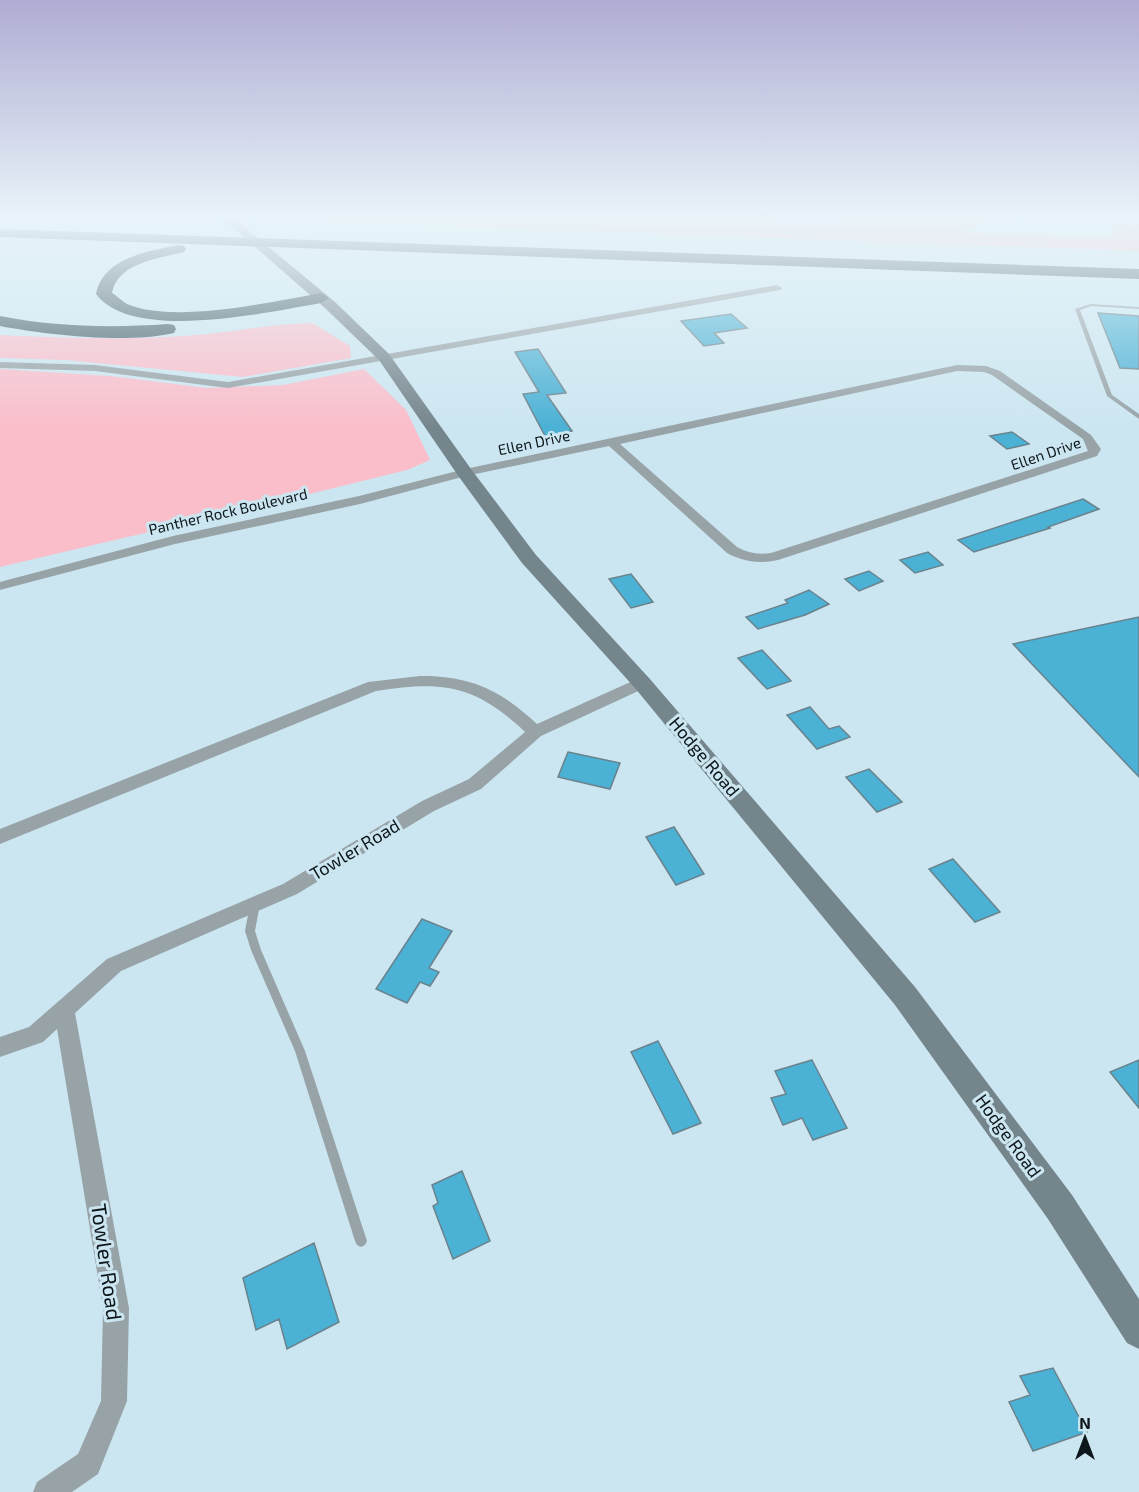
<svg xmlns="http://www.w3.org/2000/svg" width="1139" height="1492" font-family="'Exo 2',sans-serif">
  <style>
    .green { fill: #fabeca }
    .building { fill: #4bb1d5; stroke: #6a828c; stroke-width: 1.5 }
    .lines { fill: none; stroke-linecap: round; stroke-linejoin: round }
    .service { fill: #98a3a8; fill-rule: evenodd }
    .minor { fill: #98a3a8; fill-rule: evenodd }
    .secondary { fill: #75858c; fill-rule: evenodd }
    .motorway { fill: #465d66; fill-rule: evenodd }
    .labels { text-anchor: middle; stroke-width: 6; stroke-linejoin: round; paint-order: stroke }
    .far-street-label { font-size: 15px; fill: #0d161a; stroke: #cce6f1 }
    .street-label { font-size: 18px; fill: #0d161a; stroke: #cce6f1 }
    .near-street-label { font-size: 21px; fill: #0d161a; stroke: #cce6f1 }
  </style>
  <rect width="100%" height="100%" fill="#cce6f1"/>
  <path class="green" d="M245 219H717L799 223 993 219 963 232 1110 238 1116 225 1139 223V251Z
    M312 323 350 346 351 358 243 377 66 360 0 358V335C69 338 138 341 207 334 242 330 276 324 312 323Z
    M0 369 111 376 207 388 283 385 364 369 406 410 430 460 407 470 281 501 0 567Z"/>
  <path class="building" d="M1098 313 1139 316V369L1120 368Z
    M731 314 747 328 714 333 724 343 704 346 681 321Z
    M538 349 566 393 547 395 572 431 545 436 523 394 539 392 515 352Z
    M1012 432 1029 444 1007 449 990 436Z
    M1083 499 1099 509 1048 527 1050 528 974 552 958 540Z
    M928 552 943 565 915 573 900 560Z
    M869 571 883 581 859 591 845 579Z
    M631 574 653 602 631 608 609 579Z
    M809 590 829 604 805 615 758 629 746 617 788 603 785 600Z
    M1139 617V777L1013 644Z
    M762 650 791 681 767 689 738 658Z
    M810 707 829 729 839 726 850 737 817 749 787 715Z
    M568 752 620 763 610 789 558 777Z
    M869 769 902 802 877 812 846 777Z
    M674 827 704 874 676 885 646 837Z
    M953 859 1000 912 975 922 929 869Z
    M422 919 452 931 429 968 439 972 430 986 420 982 407 1003 376 989Z
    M658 1041 701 1123 673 1134 631 1052Z
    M812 1060 847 1128 813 1140 802 1118 783 1125 771 1098 786 1094 775 1071Z
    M1139 1060V1108L1110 1072Z
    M462 1171 490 1241 453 1259 433 1206 438 1203 432 1185Z
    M314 1243 339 1322 287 1349 279 1319 256 1330 243 1278Z
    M1053 1368 1087 1432 1033 1451 1009 1402 1030 1395 1020 1376Z"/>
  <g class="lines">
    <path class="service" d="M1091 304 1139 307V309L1091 306 1080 310 1112 395 1139 414V419L1107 396 1075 309Z
      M255 900 258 901 260 904 255 931 261 950 305 1051 367 1241 365 1245 361 1247 357 1245 355 1241 295 1051 251 950 245 931 250 904 252 901Z"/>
    <path class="minor" d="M777 285 782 288 780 290 228 388 95 371 0 368V362L95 365 228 382Z
      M957 365 986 366 1000 371 1091 435 1101 449 1097 456 778 560C760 564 744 562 727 553L609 446 466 476 360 504 175 544 0 590V582L173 536 359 496 465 469ZM957 371 984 372 992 375 1083 439 1088 451 771 553C758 555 748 553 737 547L620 444Z
      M420 676C472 676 500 690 537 724L637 679 642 678 650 683 647 687 541 736 481 789 434 811 297 894 121 971 75 1013 129 1308 127 1401 98 1474 72 1492H33L37 1482 78 1454 101 1401 103 1308 57 1029 43 1042 0 1057V1037L29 1027 107 959 283 884 422 801 469 779 525 732C474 684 443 681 376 691L0 844V829L368 682Z"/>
    <path class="secondary" d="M223 219H235L335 302 389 354 471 469 536 555 649 678 915 987 1072 1195 1139 1299V1349L1127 1343 1048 1219 895 1005 635 688 522 563 459 477 379 360 325 308Z"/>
    <path class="motorway" d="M0 229 1139 269V279L0 237Z
      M179 245 184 246 186 249 184 252C160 258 117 263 112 293 117 296 122 301 127 304 173 324 271 302 321 293L329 298 321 303C269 312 132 343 96 294 103 258 148 251 179 245Z
      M0 316C56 327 111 328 168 324L174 325 176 329 174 333C126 344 48 335 0 326Z"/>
  </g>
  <linearGradient id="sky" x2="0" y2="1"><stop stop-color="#afacd3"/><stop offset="0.51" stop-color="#e8f4f9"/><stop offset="1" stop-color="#e8f4f9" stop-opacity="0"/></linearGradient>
  <rect width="1139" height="428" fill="url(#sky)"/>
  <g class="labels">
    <g class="far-street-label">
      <text transform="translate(534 443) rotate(-12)" y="5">Ellen Drive</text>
      <text transform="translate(1046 454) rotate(-19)" y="5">Ellen Drive</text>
      <text transform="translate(228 512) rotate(-13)" y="5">Panther Rock Boulevard</text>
    </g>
    <g class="street-label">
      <text transform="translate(704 757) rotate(50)" y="6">Hodge Road</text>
      <text transform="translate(355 850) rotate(-31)" y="6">Towler Road</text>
      <text transform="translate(1008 1136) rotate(54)" y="6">Hodge Road</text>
    </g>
    <g class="near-street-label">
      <text transform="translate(106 1262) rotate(82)" y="7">Towler Road</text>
    </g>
  </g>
  <g transform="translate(1085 1438)" stroke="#cce6f1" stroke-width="4.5" paint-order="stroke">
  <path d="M0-4.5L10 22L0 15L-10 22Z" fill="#0d161a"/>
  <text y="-9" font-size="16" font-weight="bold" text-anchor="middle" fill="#0d161a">N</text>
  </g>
</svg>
